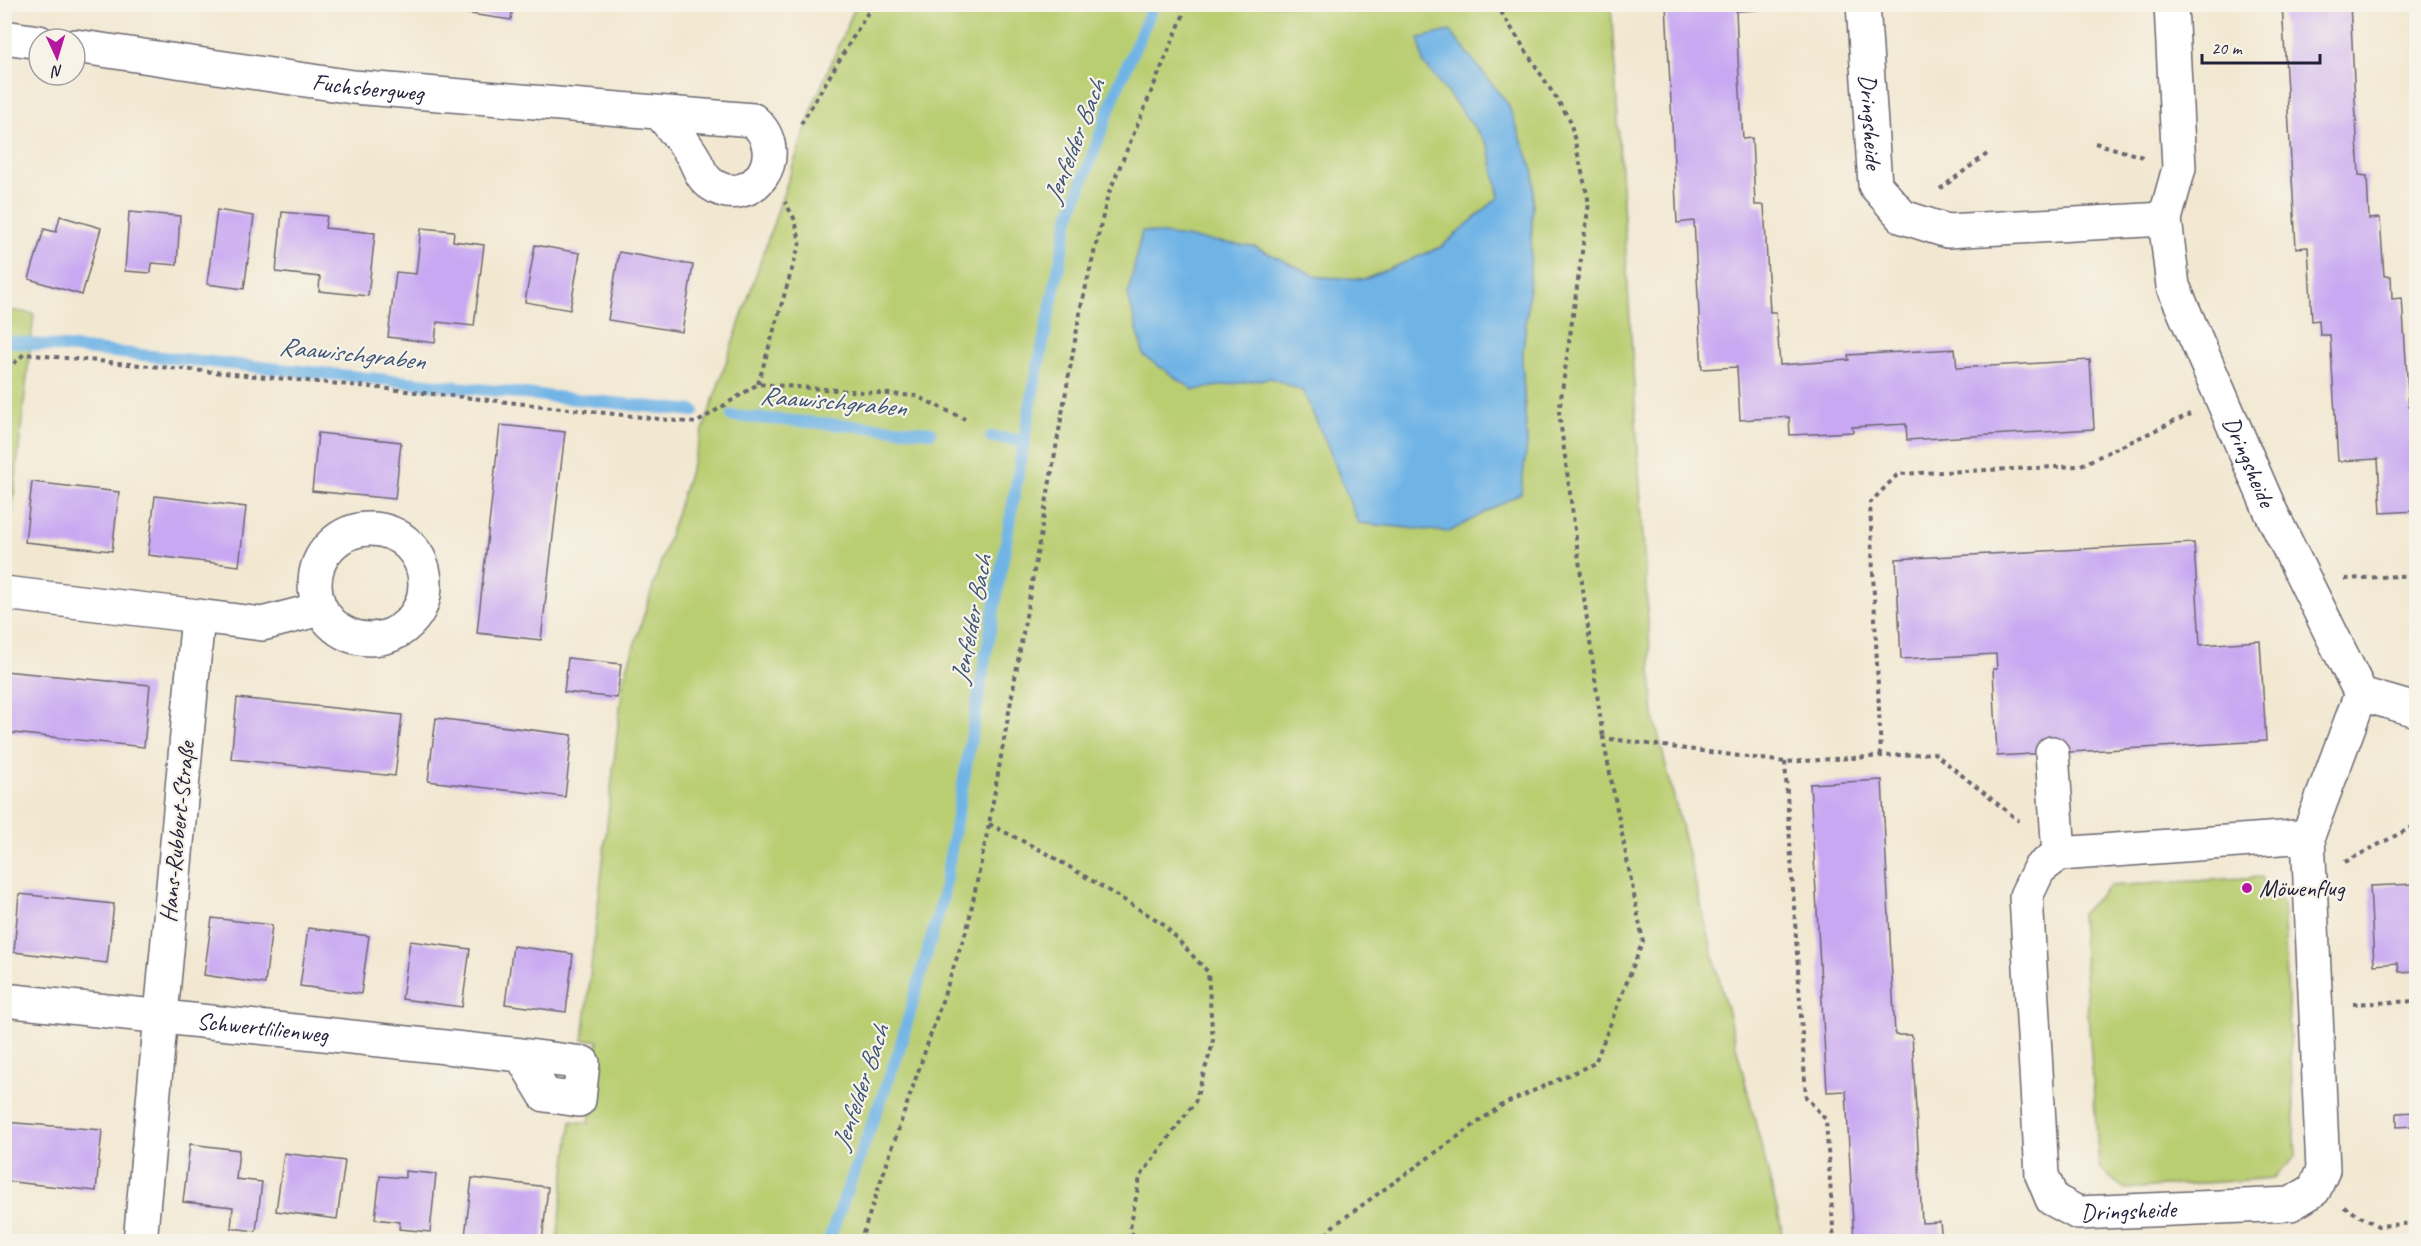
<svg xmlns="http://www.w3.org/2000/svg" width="2421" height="1246" font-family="Caveat,sans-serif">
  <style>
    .green { fill: #b9cd71; stroke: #6e7856; stroke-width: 1.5; fill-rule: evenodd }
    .water { fill: #70b4e6; stroke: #496b90; stroke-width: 1.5 }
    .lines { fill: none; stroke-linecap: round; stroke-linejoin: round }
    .stream { stroke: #70b4e6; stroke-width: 12 }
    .building { fill: #c8a8f2 }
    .minor-casing { stroke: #6b6770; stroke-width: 36 }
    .path { stroke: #6b6770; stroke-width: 4; stroke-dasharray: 4.5 4.5; stroke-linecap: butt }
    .minor { stroke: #fff; stroke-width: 33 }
    .poi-dot { fill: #b5179e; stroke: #f7f3e8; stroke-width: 2 }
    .labels { text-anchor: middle; stroke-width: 4.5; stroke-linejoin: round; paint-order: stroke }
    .street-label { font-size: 24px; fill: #22223b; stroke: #f7f3e8 }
    .poi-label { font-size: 24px; fill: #22223b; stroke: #f7f3e8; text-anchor: start }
    .water-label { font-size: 26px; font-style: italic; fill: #3d5577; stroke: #f7f3e8 }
  </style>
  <rect width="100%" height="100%" fill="#f7f3e8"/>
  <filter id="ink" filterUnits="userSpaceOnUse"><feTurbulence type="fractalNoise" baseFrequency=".0167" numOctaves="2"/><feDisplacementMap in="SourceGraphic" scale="12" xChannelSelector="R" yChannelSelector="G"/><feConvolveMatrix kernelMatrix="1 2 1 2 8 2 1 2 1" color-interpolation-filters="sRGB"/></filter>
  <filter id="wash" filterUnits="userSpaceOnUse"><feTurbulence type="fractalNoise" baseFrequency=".008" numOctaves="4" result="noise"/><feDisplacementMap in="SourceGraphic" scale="24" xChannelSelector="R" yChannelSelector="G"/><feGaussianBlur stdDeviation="1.35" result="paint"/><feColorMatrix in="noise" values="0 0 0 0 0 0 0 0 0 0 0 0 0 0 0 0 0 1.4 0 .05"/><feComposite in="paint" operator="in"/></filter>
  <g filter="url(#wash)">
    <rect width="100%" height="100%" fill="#f2e8d2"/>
    <path class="green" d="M856 5H1611L1654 718 1785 1241 557 1242 571 1121 589 1123 598 1040H583L623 681 700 439 815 101ZM1423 61 1534 173 1529 292 1522 360 1527 445 1328 447 1303 391 1271 378 1255 247 1318 277 1366 279 1441 247 1499 197 1489 146Z
      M5 309 34 314 7 554 4 553Z
      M2261 877 2283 904 2296 1157 2273 1178 2124 1189 2099 1168 2081 914 2109 886Z"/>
    <path class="water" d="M1450 31 1508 104 1534 173 1529 292 1522 360 1527 445 1521 493 1449 532 1358 523 1328 447 1303 391 1271 378 1194 390 1144 356 1128 295 1142 231 1255 247 1318 277 1366 279 1441 247 1499 197 1489 146 1423 62 1419 38Z"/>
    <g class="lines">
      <path class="stream" d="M4 341 694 411
        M732 416 931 432
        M991 437 1025 441
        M828 1242 898 1054 942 901 1031 402 1069 218 1118 86 1154 4"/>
    </g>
    <g id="blocks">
      <path class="building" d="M458 4H513L511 20 457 12Z
        M1666 4H1758V10L1736 11 1739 78 1743 139 1752 138 1755 205H1764L1770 312H1776L1780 365 1849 360 1848 355 1955 349 1957 368 2090 360 2094 429 1907 440 1906 424 1852 427 1853 432 1790 435 1789 417 1740 420 1737 367 1702 369 1694 221 1677 223Z
        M2282 4H2350L2359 175 2367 176 2369 219 2380 218 2384 276H2391L2392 299 2402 298 2409 407H2416V511L2381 513 2378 459 2338 461 2330 335H2320L2319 320 2312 321 2308 247 2296 248Z
        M217 210 254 216 244 289 207 284Z
        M129 212 180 216 177 265 152 263 151 273 125 271Z
        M282 212 327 216 325 228 375 233 368 296 319 291 320 277 276 272Z
        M60 216 101 228 82 295 29 279 44 229 56 232Z
        M421 228 454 231 453 241 484 245 474 326 437 322 435 343 388 337 396 272 416 274Z
        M535 245 580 253 570 310 525 302Z
        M619 252 693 265 682 332 608 320Z
        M500 425 565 432 541 640 477 633Z
        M318 433 401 442 395 499 312 491Z
        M32 482 119 492 112 551 25 542Z
        M155 496 246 507 239 566 148 555Z
        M2194 543 2200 645 2260 641 2266 741 1997 756 1993 669H1997L1996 654 1901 659 1896 559Z
        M568 658 621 664 617 698 564 692Z
        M4 671 150 685 144 747 4 732Z
        M237 698 402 715 395 776 231 759Z
        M436 718 572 735 565 797 428 781Z
        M1882 780 1895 1035H1912L1922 1223 1940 1222 1942 1242H1854L1846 1091 1827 1092 1810 784Z
        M2416 884V971L2399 972 2398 963 2374 965 2370 886Z
        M19 894 114 904 107 963 14 952Z
        M212 918 272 925 265 984 204 975Z
        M308 928 369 936 361 994 300 986Z
        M410 941 470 949 462 1007 402 999Z
        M513 946 573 954 566 1012 505 1004Z
        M2416 1112V1150H2415L2413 1126 2397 1127V1113Z
        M4 1122 102 1130 96 1191 4 1181Z
        M190 1144 239 1150 236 1179 262 1182 256 1231 231 1228 233 1207 183 1202Z
        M284 1153 345 1161 337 1219 276 1211Z
        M405 1171 436 1174 430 1232 399 1229 400 1222 375 1219 380 1176 405 1178Z
        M472 1178 548 1187 542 1242H507L465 1236Z"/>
    </g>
  </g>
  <g filter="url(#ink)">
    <use href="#blocks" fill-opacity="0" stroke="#6b6770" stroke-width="1.5"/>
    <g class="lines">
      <g class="minor-casing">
        <g id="minor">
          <path id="s1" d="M1863 4 1875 185 1903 217 1947 231 2165 219"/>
          <path id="s2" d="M2171 4 2179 168 2165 219 2173 286 2271 512 2361 694 2416 710"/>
          <path d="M4 37 39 42"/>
          <path id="s3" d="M75 46 353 87 753 120C793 155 751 212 711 184 701 177 699 168 694 158 685 142 671 127 660 113"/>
          <circle cx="370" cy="584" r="55"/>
          <path d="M4 593 198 616 140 1242"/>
          <path d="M198 616 262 624 320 609"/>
          <path d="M2052 753 2059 854"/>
          <path id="s4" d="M2308 836 2059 854 2039 869 2026 896 2042 1175 2052 1199 2078 1213 2291 1204 2314 1190 2323 1170 2308 836 2361 694"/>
          <path id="s5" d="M4 1000 521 1055 583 1063 579 1100 545 1095 521 1055"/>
        </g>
      </g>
      <path class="path" d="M1496 4 1570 120 1589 203 1559 412 1603 738
        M801 124 873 4
        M2095 143 2143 157
        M1940 189 1987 154
        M758 384 800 242 795 220 785 202
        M4 415 8 369 24 354 371 387 696 423 758 384 916 396 965 419
        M2345 579 2416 575
        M1881 756 1870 503 1898 474 2079 466 2190 414
        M1785 762 1806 1097 1826 1120 1834 1242
        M989 824 1048 854 1162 923 1208 972 1213 1043 1195 1102 1140 1177 1130 1229 1136 1242
        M2345 862 2416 825
        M2353 1004 2416 1001
        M2344 1207 2378 1226 2416 1223
        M860 1242 968 925 989 824 1081 307 1108 195 1188 4
        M1321 1242 1333 1226 1502 1105 1595 1063 1643 941 1603 738 1785 762 1934 753 2019 821"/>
      <use href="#minor" class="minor"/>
    </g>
  </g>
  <circle class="poi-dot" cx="2247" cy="888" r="6"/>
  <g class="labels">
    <g class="street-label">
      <text dy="8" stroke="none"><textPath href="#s3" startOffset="296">Fuchsbergweg</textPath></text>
      <text dy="8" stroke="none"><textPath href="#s1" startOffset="118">Dringsheide</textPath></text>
      <text dy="8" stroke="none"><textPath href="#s2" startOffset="476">Dringsheide</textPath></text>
      <text transform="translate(177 832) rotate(-84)" y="8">Hans-Rubbert-Straße</text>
      <text dy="8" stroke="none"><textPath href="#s5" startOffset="260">Schwertlilienweg</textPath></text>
      <text dy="8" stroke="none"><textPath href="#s4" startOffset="690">Dringsheide</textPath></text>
    </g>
    <g class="poi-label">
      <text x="2259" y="896">Möwenflug</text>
    </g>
    <g class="water-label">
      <text transform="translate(1074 141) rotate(-69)" y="9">Jenfelder Bach</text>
      <text transform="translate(352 353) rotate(6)" y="9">Raawischgraben</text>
      <text transform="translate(833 401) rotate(5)" y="9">Raawischgraben</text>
      <text transform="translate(971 619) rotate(-79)" y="9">Jenfelder Bach</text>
      <text transform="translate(860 1087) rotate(-71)" y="9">Jenfelder Bach</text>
    </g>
  </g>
  <rect width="2421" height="1246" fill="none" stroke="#f7f3e8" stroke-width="24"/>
  <g transform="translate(57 57) rotate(176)"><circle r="28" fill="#f7f3e8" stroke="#a29fa3" stroke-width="1.5"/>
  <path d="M0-4.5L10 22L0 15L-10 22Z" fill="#b5179e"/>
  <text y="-9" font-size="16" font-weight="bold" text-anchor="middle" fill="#22223b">N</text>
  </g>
  <path d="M2202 54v9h118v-9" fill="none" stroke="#22223b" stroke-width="3"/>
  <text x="2211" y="54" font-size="18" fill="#22223b" stroke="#f7f3e8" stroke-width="4.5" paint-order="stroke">20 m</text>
</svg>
